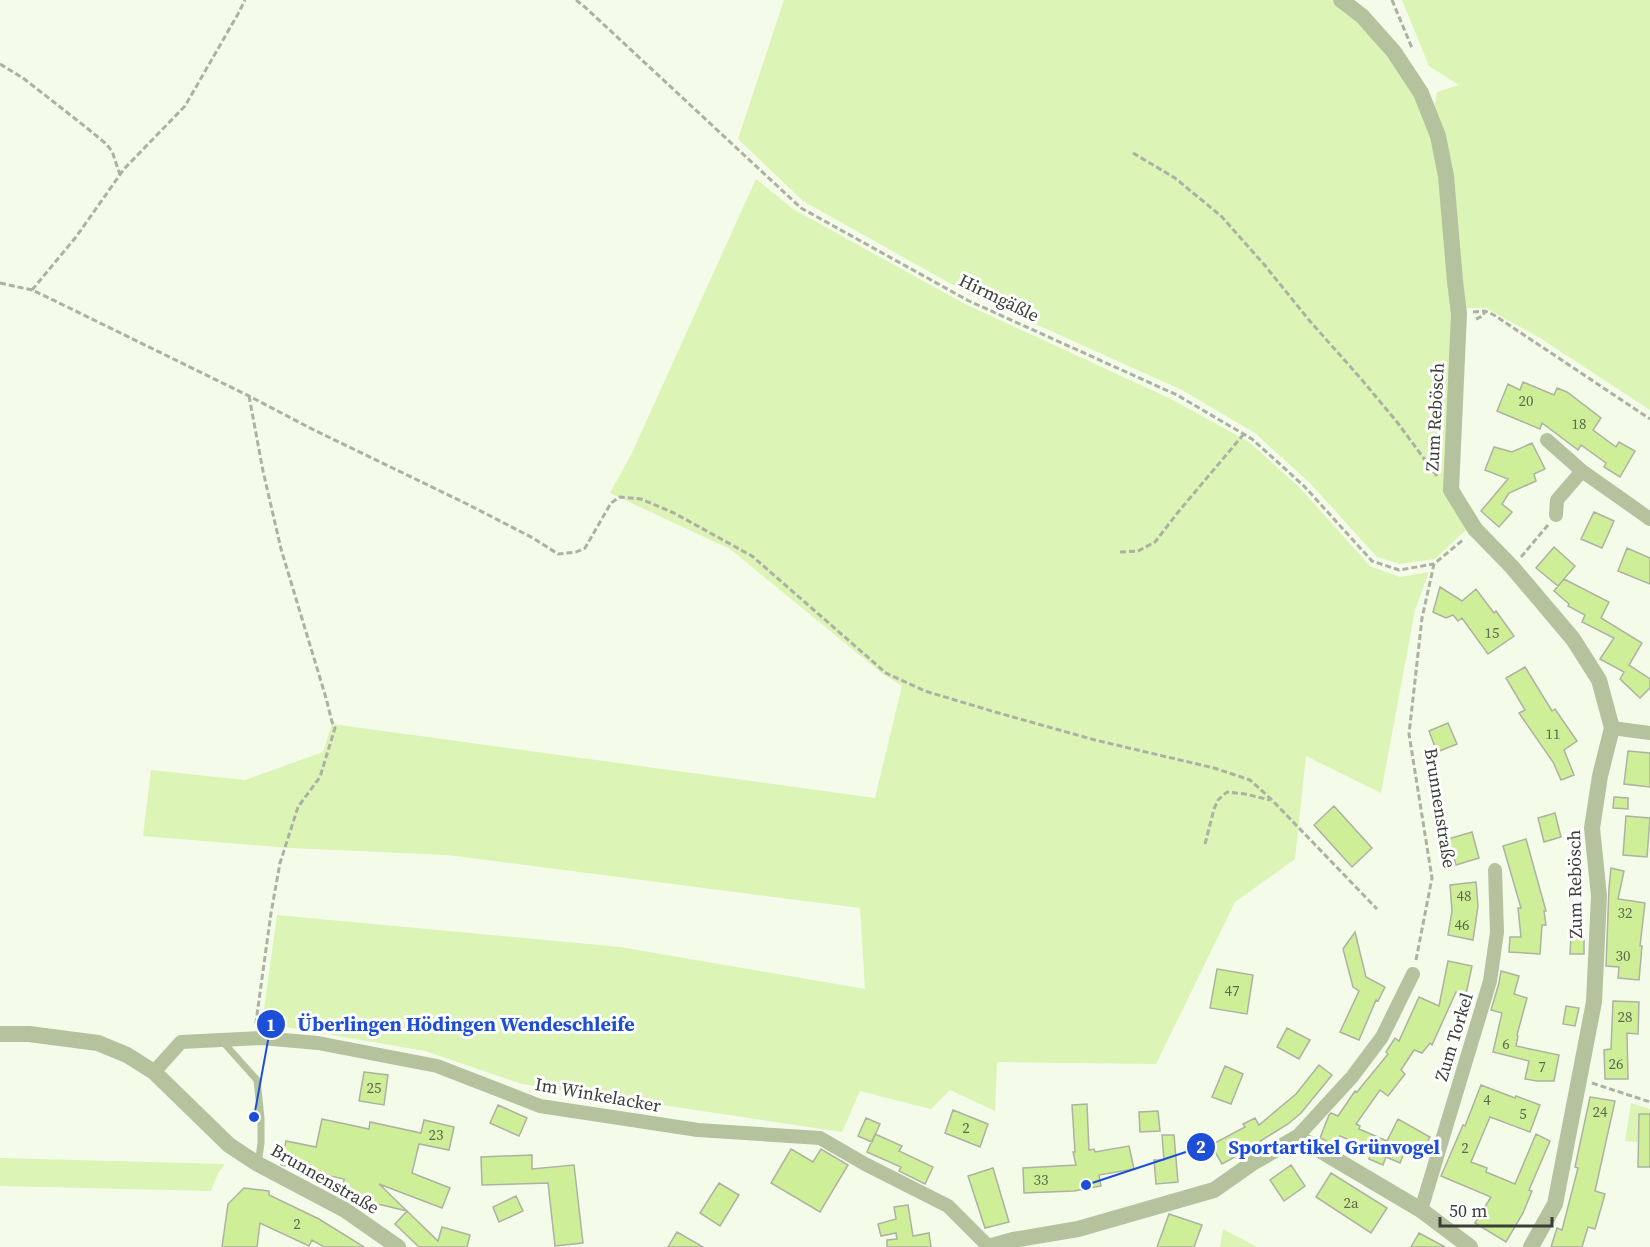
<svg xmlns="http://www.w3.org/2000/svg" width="1650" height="1247" font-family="'Source Serif 4',serif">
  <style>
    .green { fill: #dcf4b6 }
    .building { fill: #ceee97; stroke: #acb3a2; stroke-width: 1.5 }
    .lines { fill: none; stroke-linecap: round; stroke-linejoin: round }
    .path { stroke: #acb1a4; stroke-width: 3; stroke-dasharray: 6 3; stroke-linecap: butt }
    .service { stroke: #b4c29e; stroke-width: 7 }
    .minor { stroke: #b4c29e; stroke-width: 14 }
    .tertiary { stroke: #b4c29e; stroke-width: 16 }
    .labels { text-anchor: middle; stroke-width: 6; stroke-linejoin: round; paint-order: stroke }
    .number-label { font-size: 15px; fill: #606a4f }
    .street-label { font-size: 18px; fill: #3b3e37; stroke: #fff }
    .leader { fill: none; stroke: #1d4ed8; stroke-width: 2 }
    .callout-dot { fill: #1d4ed8; stroke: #fff; stroke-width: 2 }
    .mark-label { font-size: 18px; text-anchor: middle; font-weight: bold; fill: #fff }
    .callout-label { font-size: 20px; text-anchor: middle; font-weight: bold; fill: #1d4ed8; stroke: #fff; stroke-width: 6; stroke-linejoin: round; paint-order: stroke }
  </style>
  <rect width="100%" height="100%" fill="#f4fbe9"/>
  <path class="green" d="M784 0H1331L1358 20 1417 95 1433 136 1456 318 1447 492 1469 527 1435 559 1400 564 1377 557 1310 483 1255 433 1182 390 971 295 803 201 738 139Z
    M1402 0H1650V410L1540 338 1486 308H1464L1434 111 1437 92 1459 85 1429 66Z
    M756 179 793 209 965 304 1171 399 1249 442 1300 488 1370 566 1400 577 1429 572 1415 610 1381 793 1306 756 1295 859 1235 902 1156 1064 997 1062 995 1111 950 1090 931 1109 860 1091 842 1132 522 1084 425 1051 262 1023 277 915 620 947 865 989 860 908 447 855 291 848 143 836 151 770 245 780 323 752 332 724 875 798 902 686 883 674 730 549 610 493 632 453Z
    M1631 1103 1650 1109V1143L1625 1141Z
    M0 1158 225 1164 218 1173 211 1191 0 1186Z
    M1223 1229 1257 1247H1220Z"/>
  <path class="building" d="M1523 382 1554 395 1557 388 1567 392 1601 418 1593 430 1616 447 1619 442 1635 451 1620 477 1604 467 1606 463 1581 445 1578 450 1542 423 1540 429 1497 411 1508 384 1520 390Z
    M1532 443 1545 469 1534 474 1536 481 1509 493 1502 504 1512 512 1499 527 1481 511 1508 479 1485 470 1494 447 1512 452Z
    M1594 512 1614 521 1602 548 1581 539Z
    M1554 547 1575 566 1558 586 1536 568Z
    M1627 548 1650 558V584L1618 571Z
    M1564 579 1609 602 1601 618 1642 643 1629 665 1650 679V688L1640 698 1620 679 1624 672 1600 659 1614 638 1582 622 1585 615 1568 606 1569 604 1554 591Z
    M1440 587 1462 601 1476 589 1494 613 1496 611 1514 636 1488 654 1462 618 1458 621 1453 615 1446 618 1433 612Z
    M1525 667 1552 711 1555 709 1577 741 1564 750 1574 775 1561 780 1553 762 1519 713 1525 710 1506 678Z
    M1448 723 1457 744 1437 752 1429 731Z
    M1628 751 1650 753V787L1624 784Z
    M1614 797 1628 798V809L1613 808Z
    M1334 806 1372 848 1352 867 1314 825Z
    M1555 813 1561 837 1544 842 1538 818Z
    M1626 816 1650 818 1647 857 1623 855Z
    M1472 832 1479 858 1456 865 1448 839Z
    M1526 839 1546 911H1544L1546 925H1542L1540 954 1509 952 1510 937H1521L1518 908H1521L1503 846Z
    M1611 868 1624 871 1618 899 1645 903 1640 946H1642L1639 980 1618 978 1619 967 1606 966 1609 888Z
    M1476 882 1478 906 1473 940 1448 935 1452 911 1450 885Z
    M1355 932 1366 977 1385 987 1378 1001 1376 1000 1359 1040 1340 1032 1359 991 1353 987 1343 949Z
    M1571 934 1584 935V954H1570Z
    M1448 961 1472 966 1466 994 1456 992 1432 1045 1430 1043 1422 1053 1414 1050 1401 1070 1405 1074 1388 1096 1380 1090 1356 1124 1360 1126 1359 1129 1387 1141 1398 1119 1430 1137 1421 1153 1407 1146 1400 1163 1386 1157 1383 1165 1369 1159 1372 1151 1369 1150 1370 1149 1340 1136 1336 1146 1320 1138 1329 1115 1331 1113 1338 1116 1355 1091 1357 1092 1388 1054 1386 1052 1395 1038 1399 1041 1419 997 1439 1006Z
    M1217 969 1253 975 1247 1014 1210 1008Z
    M1501 971 1519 976 1514 994 1527 998 1517 1035 1518 1036 1516 1046 1559 1055 1554 1081H1537L1525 1079 1529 1061 1493 1052 1502 1013 1491 1010 1499 983Z
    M1613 1001 1639 1002 1638 1034 1627 1033 1628 1079H1605L1604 1050 1611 1049Z
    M1566 1006 1579 1008 1575 1026 1563 1024Z
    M1287 1028 1310 1040 1299 1059 1277 1047Z
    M1319 1065 1332 1075 1301 1113 1288 1124 1252 1146 1253 1147 1222 1164 1211 1145 1245 1127 1243 1124 1255 1118 1259 1125 1296 1094Z
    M1225 1066 1243 1074 1231 1104 1212 1097Z
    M364 1072 388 1075 384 1105 359 1101Z
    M1481 1085 1515 1098 1516 1096 1540 1105 1530 1132 1490 1117 1471 1162 1487 1168 1486 1172 1515 1184 1536 1134 1550 1141 1529 1190 1532 1191 1523 1213 1506 1242 1475 1223 1491 1197 1441 1176 1463 1125 1465 1126Z
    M1590 1097 1615 1101 1595 1191 1605 1194 1595 1229 1588 1227 1582 1247H1551L1557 1228 1562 1230 1578 1168 1575 1167Z
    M1087 1104 1089 1150 1094 1149 1095 1152 1129 1146 1134 1169 1099 1175 1101 1186 1074 1191 1024 1193 1023 1168 1076 1165 1073 1152H1075L1072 1105Z
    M498 1105 527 1118 519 1136 490 1123Z
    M953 1110 988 1124 980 1147 945 1133Z
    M1158 1111 1160 1131 1140 1132 1139 1112Z
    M1639 1114H1650V1167H1638Z
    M866 1118 880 1124 872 1142 858 1136Z
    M322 1119 369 1129 370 1122 421 1133 424 1120 454 1127 449 1150 419 1144 412 1173 450 1188 442 1208 379 1184 438 1241 442 1227 470 1235 467 1247H419L395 1224 407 1211 365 1201 347 1199 342 1197 344 1179 281 1165 286 1141 316 1147Z
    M875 1134 902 1146 899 1151 933 1167 925 1184 899 1171 901 1167 867 1152Z
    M1162 1135H1174L1178 1182 1156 1184 1154 1160H1164Z
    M791 1149 813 1162 821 1149 848 1165 820 1212 771 1183Z
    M532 1155V1169L574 1165 583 1243 555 1246 548 1183 482 1185 481 1157Z
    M1291 1165 1305 1186 1284 1201 1270 1180Z
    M993 1168 1009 1222 985 1228 968 1176Z
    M1331 1173 1387 1208 1371 1233 1316 1197Z
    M719 1183 739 1195 720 1226 700 1213Z
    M244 1188 269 1191V1195L319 1219 364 1247H324L312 1240 309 1246 260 1223 257 1247H222L228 1204Z
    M516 1196 523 1211 499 1222 493 1207Z
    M908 1205 913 1236 929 1233 931 1247H887V1240L897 1239 896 1233 881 1236 878 1224 896 1219 894 1207Z
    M1169 1214 1202 1225 1194 1247H1157Z
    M677 1232 703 1247H668Z
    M1419 1233 1445 1247H1411Z"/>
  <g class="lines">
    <path class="path" d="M576 0 586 8 801 208 969 301 1177 395 1252 439 1304 486 1372 561 1399 570 1434 564
      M1392 0 1412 48
      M0 64 23 78 87 128 105 143 112 151 120 175
      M1133 153 1175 178 1221 216 1262 262 1309 320 1362 380 1397 422 1437 476
      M0 283 32 290 49 298 249 396 312 429 467 504 533 538 558 554 576 552 585 548 611 503 620 497 641 499 674 513 752 556 886 673 925 691 995 712 1095 740 1214 768 1250 780 1272 800 1377 909
      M32 290 76 237 124 169 185 106 238 14 245 0
      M1473 312 1485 311 1494 315 1650 419
      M1476 319 1483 316 1485 311
      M249 396 263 471 281 549 326 698 332 722 335 728 320 777 298 807 280 863 271 913 256 1022 257 1025
      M1120 552 1138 551 1155 542 1179 511 1243 435
      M1521 557 1548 525
      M1205 844 1214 809 1218 800 1227 792 1245 794 1270 800
      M1416 960 1432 878 1409 734 1422 618 1434 564 1464 539
      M1592 1083 1650 1102"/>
    <path class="service" d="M223 1042 257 1080 261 1118V1143L258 1164"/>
    <path class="minor" d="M1547 440 1582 471
      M1556 515 1557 500 1582 471 1650 519
      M1612 728 1650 733
      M154 1072 181 1042 261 1038 318 1043 437 1066 540 1106 698 1130 820 1138 865 1164 948 1206 989 1247
      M1296 1138 1352 1077 1382 1037 1413 974
      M1421 1210 1490 981 1497 932 1495 870"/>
    <path class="tertiary" d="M1341 0 1362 16 1394 52 1421 93 1438 136 1446 176 1455 281 1459 314 1451 490 1475 529 1512 567 1573 639 1599 680 1612 728 1600 776 1592 828 1599 896 1594 1002 1555 1204 1531 1247
      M0 1034H29L98 1043 127 1055 154 1072 229 1145 258 1164 345 1210 398 1247
      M988 1247 1013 1240 1078 1229 1214 1190 1254 1162 1296 1138 1306 1142 1421 1210 1470 1247"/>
  </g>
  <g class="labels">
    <g class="number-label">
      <text x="1526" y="406">20</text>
      <text x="1579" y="429">18</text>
      <text x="1492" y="638">15</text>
      <text x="1553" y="739">11</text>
      <text x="1464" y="901">48</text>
      <text x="1625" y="918">32</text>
      <text x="1462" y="930">46</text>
      <text x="1623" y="961">30</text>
      <text x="1232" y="996">47</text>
      <text x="1625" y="1022">28</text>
      <text x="1506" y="1049">6</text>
      <text x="1616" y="1069">26</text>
      <text x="1542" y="1072">7</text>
      <text x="374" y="1093">25</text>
      <text x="1487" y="1105">4</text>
      <text x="1600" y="1117">24</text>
      <text x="1523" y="1119">5</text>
      <text x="966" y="1133">2</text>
      <text x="436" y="1140">23</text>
      <text x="1465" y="1153">2</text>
      <text x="1041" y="1185">33</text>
      <text x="1351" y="1208">2a</text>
      <text x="297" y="1229">2</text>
    </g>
    <g class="street-label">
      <text transform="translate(999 298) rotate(26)" y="6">Hirmgäßle</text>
      <text transform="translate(1435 417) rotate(-87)" y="6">Zum Rebösch</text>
      <text transform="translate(1440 808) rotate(81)" y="6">Brunnenstraße</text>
      <text transform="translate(1575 884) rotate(-91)" y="6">Zum Rebösch</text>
      <text transform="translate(1454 1037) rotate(-73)" y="6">Zum Torkel</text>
      <text transform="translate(598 1095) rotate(10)" y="6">Im Winkelacker</text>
      <text transform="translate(325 1179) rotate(30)" y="6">Brunnenstraße</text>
    </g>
  </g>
  <path class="leader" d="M254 1117L271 1024M1086 1185L1201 1147"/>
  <g class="callout-dot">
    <circle cx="254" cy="1117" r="6"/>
    <circle cx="1086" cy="1185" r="6"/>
    <circle cx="271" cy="1024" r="15"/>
    <circle cx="1201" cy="1147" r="15"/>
  </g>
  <g class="mark-label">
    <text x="271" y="1031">1</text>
    <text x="1201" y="1153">2</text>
  </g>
  <g class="callout-label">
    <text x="466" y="1031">Überlingen Hödingen Wendeschleife</text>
    <text x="1334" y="1154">Sportartikel Grünvogel</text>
  </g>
  <path d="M1440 1217v9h112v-9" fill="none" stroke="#3b3e37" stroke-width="3"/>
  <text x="1449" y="1217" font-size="18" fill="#3b3e37" stroke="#ffffff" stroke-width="4.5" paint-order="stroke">50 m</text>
</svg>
